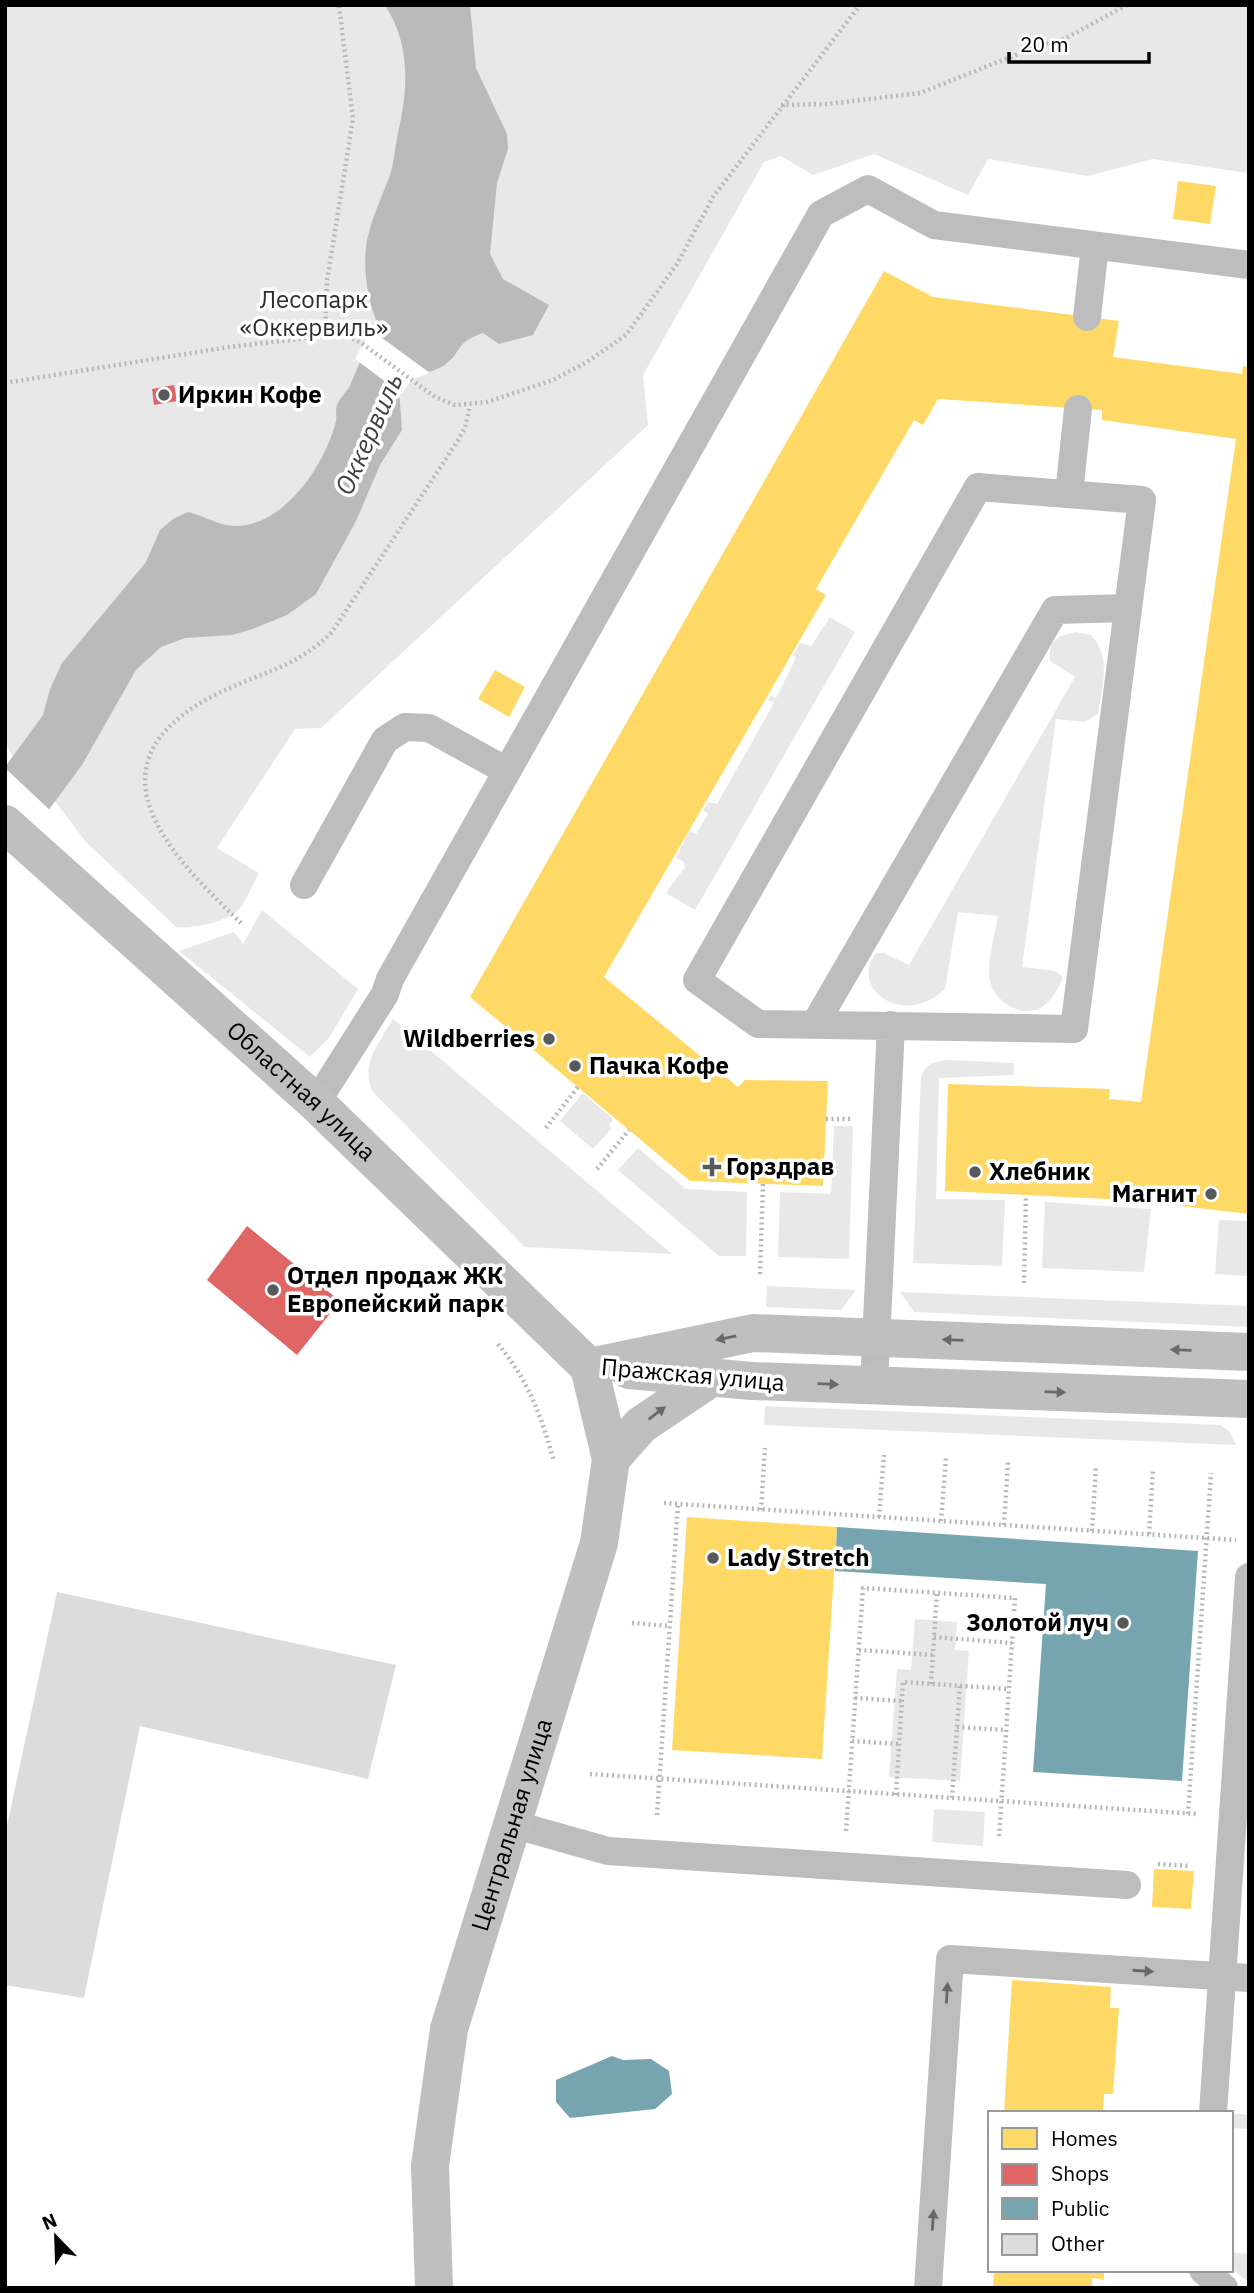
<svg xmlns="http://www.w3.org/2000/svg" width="1254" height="2293" font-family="'IBM Plex Sans',sans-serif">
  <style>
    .green { fill: #e8e8e8 }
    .water { fill: #bababa }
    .pier { fill: #fff }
    .homes { fill: #ffd966 }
    .shops { fill: #e06666 }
    .public { fill: #76a5af }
    .building { fill: #dcdcdc }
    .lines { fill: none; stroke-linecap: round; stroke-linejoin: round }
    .path { stroke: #b8b8b8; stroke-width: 4.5; stroke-dasharray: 2 3.5; stroke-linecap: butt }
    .lane { stroke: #bdbdbd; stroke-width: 28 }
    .secondary { stroke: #bfbfbf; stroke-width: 38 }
    .oneway { fill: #696969 }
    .oneway2 { fill: #686868 }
    .poi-dot { fill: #595959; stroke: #fff; stroke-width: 2.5 }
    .labels { text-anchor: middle; stroke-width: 7; stroke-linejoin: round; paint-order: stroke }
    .park-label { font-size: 24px; fill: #2d2d2d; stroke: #fff }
    .poi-label { font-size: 24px; font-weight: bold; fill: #000; stroke: #fff; text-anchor: start }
    .street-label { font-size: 24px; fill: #000; stroke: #fff }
    .water-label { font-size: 26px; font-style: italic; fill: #3e3e3e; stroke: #fff }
  </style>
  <rect width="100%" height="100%" fill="#fff"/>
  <path class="green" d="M5 5H1249L1247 173 1153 159 1088 176 988 159 968 195 874 154 813 175 781 156 764 162 643 375 648 425 321 728 295 729 217 848 259 873C253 884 248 898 240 908 229 922 193 929 176 927L86 842 35 775 12 756 5 740Z
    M830 617 855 632 695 910 666 893 685 867 684 862 676 858 689 831 696 834 708 814 703 810 708 802 717 804 774 703 768 700 770 695 776 698 796 658 793 655 801 643 811 646Z
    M1075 632 1091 635C1112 658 1102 685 1098 714L1085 722 1056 719 1022 967 1055 971 1062 976V981C1057 990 1051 1001 1042 1007 1020 1020 991 999 989 976 988 957 995 934 998 916L958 912 945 989C905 1028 848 990 876 953H884L909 965 1075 677 1050 661C1048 641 1057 636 1075 632Z
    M262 910 358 989 329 1038 310 1057 179 951 234 932 243 944Z
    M393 1019 672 1254 525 1247 372 1091C361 1063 379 1043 393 1019Z
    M948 1060 1014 1063V1075L939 1078 936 1199 1005 1200 1002 1266 913 1263 921 1077C926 1063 934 1062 948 1060Z
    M583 1093 613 1119 609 1125 612 1128 593 1149 560 1121Z
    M834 1126H853L849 1259 778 1257 780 1192 831 1194Z
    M638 1148 686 1189 747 1192 746 1256H719L618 1170Z
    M1045 1202 1151 1209 1144 1272 1042 1268Z
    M1219 1220 1249 1221V1276L1215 1274Z
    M767 1286 856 1290 841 1310 766 1307Z
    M900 1292 1249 1306V1327L914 1312Z
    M765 1406 1220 1425 1229 1431 1236 1445 764 1425Z
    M915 1619 957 1622 955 1650 969 1651 960 1781 889 1777 897 1669 911 1670Z
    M934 1809 985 1812 983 1846 932 1842Z
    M1231 2113 1249 2115V2129L1231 2128Z
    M1231 2252 1249 2254V2283L1231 2268Z"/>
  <path class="water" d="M385 5H470L476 68 507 134 508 149 497 183 490 254 503 279 549 305 533 335 499 344 483 333C454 343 463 351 446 364 428 377 416 368 399 390L402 430 380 465 356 521 316 594 287 615 253 629 232 635 185 638 161 647 136 670 82 765 5 869V767L43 715 50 689 62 663 146 562 160 530 173 519 188 512C205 516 217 525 234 526 284 527 325 465 336 421 337 416 335 410 337 405 340 397 348 391 351 383 360 362 367 344 378 325 368 301 363 273 366 246 370 221 381 199 390 175 394 162 395 147 398 133 408 89 411 45 385 5Z"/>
  <path class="pier" d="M371 330 430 373 411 380 402 394 355 359Z
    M5 768 52 812 5 872Z"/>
  <path class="homes" d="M1178 181 1216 186 1210 224 1173 219Z
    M884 271 933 297 1119 321 1113 357 1242 374 1243 366 1249 367V1214L1128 1200 945 1191 948 1084 1110 1089 1109 1099 1141 1102 1236 439 1102 420V410L938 399 923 425 914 420 816 589 826 595 604 977 738 1087 745 1080 828 1081 823 1186 690 1181 470 997Z
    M495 670 525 687 509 717 478 699Z
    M687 1517 837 1527 822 1759 672 1750Z
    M1154 1869 1194 1871 1191 1909 1152 1907Z
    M1012 1980 1111 1987 1110 2008H1119L1113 2094H1104L1103 2113H1004Z
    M994 2270H1104V2280L1092 2278V2288H993Z"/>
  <path class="shops" d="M174 385 177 401 154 405 152 389Z
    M247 1226 340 1301 297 1355 207 1280Z"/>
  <path class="public" d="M837 1527 1198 1551 1182 1781 1033 1772 1046 1584 835 1571Z
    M612 2056 623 2060 651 2059 669 2071 672 2094 655 2109 570 2118 556 2102V2080Z"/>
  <path class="building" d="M57 1592 396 1665 368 1779 140 1726 84 1998 5 1985V1835Z"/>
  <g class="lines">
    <path class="path" d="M781 105 828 104 920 93 1041 45 1064 39 1127 5
      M325 335 327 281 353 119 339 5
      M5 383 229 347 342 334 360 342 435 397 455 405 487 402 553 380 587 362 626 335 677 264 713 197 860 5
      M241 923C170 855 82 766 211 697 256 673 294 670 332 632L457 442 465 428 470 405
      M826 1119H850
      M546 1128 578 1087
      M597 1169 629 1130
      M760 1274 763 1184
      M1024 1283 1026 1195
      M498 1344C528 1380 542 1417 554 1462
      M664 1503 1236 1540
      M761 1510 765 1448
      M879 1517 884 1455
      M941 1521 946 1458
      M1004 1525 1008 1462
      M1092 1531 1096 1466
      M1149 1534 1153 1469
      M632 1623 670 1626
      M934 1637 1012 1643
      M859 1650 933 1655
      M931 1684 937 1593
      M855 1698 902 1701
      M957 1727 1006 1730
      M852 1741 899 1744
      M590 1774 1197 1814
      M896 1795 903 1682 1009 1689
      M952 1798 960 1685
      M1188 1814 1211 1473
      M657 1815 678 1504
      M846 1831 863 1588 1015 1598 999 1837
      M1158 1864 1191 1866"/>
    <path class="lane" d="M1087 317 1095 246
      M978 487 1142 500 1074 1029 758 1024 697 980Z
      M1069 494 1078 409
      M304 885 385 740 405 727 429 728 507 771
      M815 1024 1055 610 1128 608
      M316 1103 385 994 390 979 821 214 868 189 934 225 1249 265
      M874 1385 891 1025
      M512 1824 608 1851 1127 1885
      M1213 2113 1249 1577
      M1203 2270 1224 2288
      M928 2288 950 1959 1249 1978"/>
    <g class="secondary">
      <path id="s1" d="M5 824 316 1103 589 1367"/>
      <path d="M589 1367 753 1333 1249 1352"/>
      <path d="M629 1370 752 1381 1249 1399"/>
      <path d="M611 1459 641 1425 711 1378"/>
      <path id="s2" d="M434 2288 430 2166 449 2029 599 1543 611 1459 589 1367"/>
    </g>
  </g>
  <defs><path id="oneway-solid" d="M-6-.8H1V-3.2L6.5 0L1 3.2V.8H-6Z" transform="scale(1.75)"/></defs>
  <g class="oneway">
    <use href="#oneway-solid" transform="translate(726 1338) rotate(168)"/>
    <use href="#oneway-solid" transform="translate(953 1340) rotate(-178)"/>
    <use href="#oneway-solid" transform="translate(1181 1350) rotate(-178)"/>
    <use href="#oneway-solid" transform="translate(828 1384) rotate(2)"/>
    <use href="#oneway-solid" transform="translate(1055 1392) rotate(2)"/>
    <use href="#oneway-solid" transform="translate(657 1413) rotate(-37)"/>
  </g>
  <g class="oneway2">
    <use href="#oneway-solid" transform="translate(1143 1971) rotate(4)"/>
    <use href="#oneway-solid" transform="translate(947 1993) rotate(-86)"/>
    <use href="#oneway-solid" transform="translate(933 2220) rotate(-86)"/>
  </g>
  <g class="poi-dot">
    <circle cx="164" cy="395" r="7"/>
    <circle cx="549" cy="1039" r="7"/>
    <circle cx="575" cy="1066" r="7"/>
    <path d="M708.5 1156.5h7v7h7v7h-7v7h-7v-7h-7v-7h7z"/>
    <circle cx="975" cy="1172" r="7"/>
    <circle cx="1211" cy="1194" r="7"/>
    <circle cx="273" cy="1290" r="7"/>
    <circle cx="713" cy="1558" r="7"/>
    <circle cx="1123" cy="1623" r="7"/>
  </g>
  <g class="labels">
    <g class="park-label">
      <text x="314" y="308">Лесопарк<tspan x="314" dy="28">«Оккервиль»</tspan></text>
    </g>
    <g class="poi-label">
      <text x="178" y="403">Иркин Кофе</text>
      <text x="535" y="1047" text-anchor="end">Wildberries</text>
      <text x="589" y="1074">Пачка Кофе</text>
      <text x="726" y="1175">Горздрав</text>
      <text x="989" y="1180">Хлебник</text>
      <text x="1197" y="1202" text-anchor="end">Магнит</text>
      <text x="287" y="1284">Отдел продаж ЖК<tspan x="287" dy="28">Европейский парк</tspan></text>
      <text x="727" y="1566">Lady Stretch</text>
      <text x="1109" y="1631" text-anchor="end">Золотой луч</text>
    </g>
    <g class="street-label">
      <text dy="8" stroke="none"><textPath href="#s1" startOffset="399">Областная улица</textPath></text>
      <text transform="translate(693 1375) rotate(5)" y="8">Пражская улица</text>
      <text dy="8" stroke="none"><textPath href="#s2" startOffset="474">Центральная улица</textPath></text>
    </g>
    <g class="water-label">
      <text transform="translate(369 434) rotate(-66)" y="9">Оккервиль</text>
    </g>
  </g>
  <rect width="1254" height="2293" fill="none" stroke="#000000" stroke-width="14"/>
  <rect x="988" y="2111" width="245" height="161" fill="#ffffff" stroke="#999999" stroke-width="2"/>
  <rect x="1002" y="2128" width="35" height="21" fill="#ffd966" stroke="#999999" stroke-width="2"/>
  <text x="1051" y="2146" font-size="21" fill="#000000">Homes</text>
  <rect x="1002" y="2164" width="35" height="21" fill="#e06666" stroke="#999999" stroke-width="2"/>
  <text x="1051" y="2181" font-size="21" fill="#000000">Shops</text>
  <rect x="1002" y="2198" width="35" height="21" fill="#76a5af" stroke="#999999" stroke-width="2"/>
  <text x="1051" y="2216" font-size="21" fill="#000000">Public</text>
  <rect x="1002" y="2234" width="35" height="21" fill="#dcdcdc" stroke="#999999" stroke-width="2"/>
  <text x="1051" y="2251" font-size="21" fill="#000000">Other</text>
  <g transform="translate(56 2237) rotate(337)" stroke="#ffffff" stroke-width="5" paint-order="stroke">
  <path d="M0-5L12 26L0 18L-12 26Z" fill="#000000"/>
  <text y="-10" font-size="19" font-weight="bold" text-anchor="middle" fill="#000000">N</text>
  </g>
  <path d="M1009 52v10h140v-10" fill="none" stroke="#000000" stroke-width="3.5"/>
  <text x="1020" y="52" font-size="21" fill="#000000" stroke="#ffffff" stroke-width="5" paint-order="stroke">20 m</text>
</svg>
